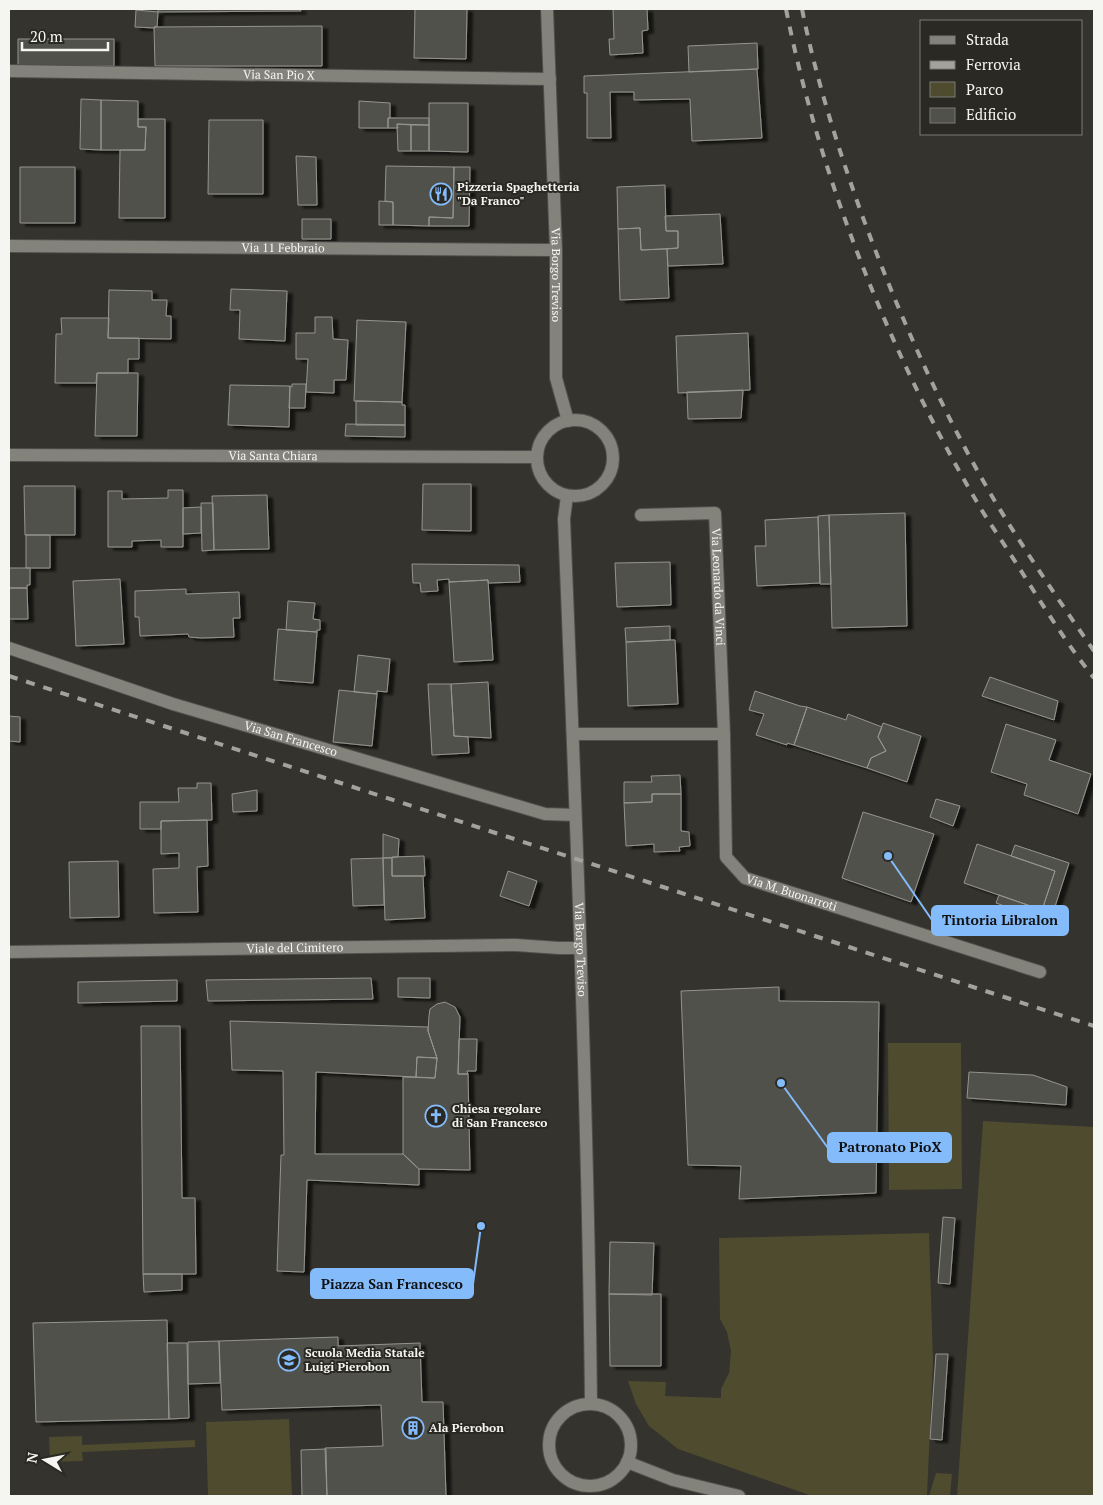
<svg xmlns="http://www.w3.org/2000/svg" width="1103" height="1505" font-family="'PT Serif',serif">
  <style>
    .green { fill: #4e4b2f }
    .building { fill: #51514b; stroke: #95948d; filter: url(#shadow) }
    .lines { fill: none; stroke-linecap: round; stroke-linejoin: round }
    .minor-casing { stroke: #4f4f4b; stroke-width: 14 }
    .minor { stroke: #83827b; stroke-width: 12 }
    .rail { stroke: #a3a39e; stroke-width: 4; stroke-dasharray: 9 9; stroke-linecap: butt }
    .labels { text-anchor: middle; stroke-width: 4; stroke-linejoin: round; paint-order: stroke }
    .street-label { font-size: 12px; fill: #f5f5f1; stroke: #2a2924 }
    .poi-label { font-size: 12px; font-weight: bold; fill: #f5f5f1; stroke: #2a2924; text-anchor: start }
    .leader { fill: none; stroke: #84bbfb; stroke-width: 2 }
    .callout-dot { fill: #84bbfb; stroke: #2a2924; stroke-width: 2 }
    .callout { fill: #84bbfb; stroke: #84bbfb; stroke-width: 2 }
    .callout-label { font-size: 14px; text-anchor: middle; font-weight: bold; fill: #111 }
  </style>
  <defs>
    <filter id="shadow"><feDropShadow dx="5.5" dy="3" stdDeviation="1" flood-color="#0009"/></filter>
  </defs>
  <rect width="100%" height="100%" fill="#34332d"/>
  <path class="green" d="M888 1043H961L962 1189 889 1190Z
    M983 1121 1094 1127V1496H957Z
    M929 1233 933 1361 927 1496H812L678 1449 649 1426 636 1404 628 1381 666 1382 665 1396 721 1398V1389L729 1373 731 1351 727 1332 720 1319 719 1238Z
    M289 1419 292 1496H208L206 1422Z
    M82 1436V1445L195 1440V1447L82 1452 83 1461 50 1462 49 1437Z
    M936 1473 952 1474 950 1496H929Z"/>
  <path class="building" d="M158 9H300L301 11 158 12Z
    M415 9H467L466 59 414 58Z
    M613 9H647L648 30 642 31 643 53 610 55 609 39H614Z
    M136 10 158 12 157 27H154L155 28 135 27Z
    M322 26V66H155L154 27Z
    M18 39H114V66H18Z
    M757 43 758 69 689 72 688 46Z
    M757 69 762 138 692 141 690 99 634 100V92H610L611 138H587V93H584V76Z
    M81 99 101 100V150L80 149Z
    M101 100 138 101V127H146L145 150H101Z
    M359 101 390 103V118H388V128H359Z
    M429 103H468V152L429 151Z
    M388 118H429V125L397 124 398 128H388Z
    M138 119H165V218H119L120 150H145L146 127H138Z
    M209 120H263V194H208Z
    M397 124 411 125V151H398Z
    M411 125H429V151H411Z
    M296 156 316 157 317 205H298Z
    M386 166 454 167 453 218 429 217V226L393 225V202L385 201Z
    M20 167H75V223H20Z
    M454 167H470L469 226H429V217L453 218Z
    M665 185 666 231H678V248L641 250 640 228 618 229 617 187Z
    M379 201 393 202V225H379Z
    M720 214 723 264 668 266 667 249 678 248V231H666L665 216Z
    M302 219H331V239H302Z
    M640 228 641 250 667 249 669 298 620 300 618 229Z
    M231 289 287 291 285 341 239 339 240 310H230Z
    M109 290 152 291V300H167L166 316H171V339L108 338Z
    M315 317H332L333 339 348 340 346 380H334V393L306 392 308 359H296V333H315Z
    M61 318H109L108 338H139V359H128V373H97L96 383H55L56 334H62Z
    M357 320 406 322 402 402 354 401Z
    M748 333 750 390 678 393 676 336Z
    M97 373H138L137 436H95Z
    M292 384H306L305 408H289L290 386 292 387Z
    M230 385 290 386 289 427 228 425Z
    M743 390 741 418 688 419 687 392Z
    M356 401 402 402V405H405V425H356Z
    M346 424 405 425V437L345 436Z
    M423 484H471V531L422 530Z
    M24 486H75V535H25Z
    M168 490H183V547H161V540L132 541V547H108V491H122V499L168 498Z
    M267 495 269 549 214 550 212 496Z
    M201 503H213L214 550 202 551Z
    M201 507V533L183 534V508Z
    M905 513 907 626 832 628 829 515Z
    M829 515 831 584H820L818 516Z
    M818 517 820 583 757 586 755 546H766L765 520Z
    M26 535H50V568H26Z
    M670 562 671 605 617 607 615 563Z
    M412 564 519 565 520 582 488 583V580L449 582V579L437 580 438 591 421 592 420 583H413Z
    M9 568H30V585H27V588H9Z
    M120 579 124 644 76 646 73 581Z
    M488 580 493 660 454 662 449 582Z
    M9 588H27L28 619H9Z
    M186 589V594L239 592 240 618H233L234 637 201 638 189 637 188 634 140 636 139 617H135V591Z
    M288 601 315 603 313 619 320 620V630H317V632L286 630Z
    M670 626V640L626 642 625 628Z
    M278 629 317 632 313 683 274 680Z
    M670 640H675L678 704 628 706 626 642Z
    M358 655 390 659 387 692 377 691V694L354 692Z
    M990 677 1058 701 1054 720 982 696Z
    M488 682 491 738 454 736 451 684Z
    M428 684H451L454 736 468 737 469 753 432 755Z
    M339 690 377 694 372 746 333 742Z
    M755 691 800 706 807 707 794 745 787 743V745L756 735 764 714 749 710Z
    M807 707 846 720 848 714 882 727 878 737 886 751 871 758 867 768 794 745Z
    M9 716 20 717V742L9 741Z
    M883 723 921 736 907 782 867 768 871 758 886 751 878 737Z
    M1006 724 1056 740 1049 760 1091 774 1078 814 1024 795 1027 784 991 772Z
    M680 775 681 794H652V802L624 803V782H652L651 776Z
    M197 783H211L212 820 161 821V829H140V802H179L178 788H197Z
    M257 790V811L233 812 232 794Z
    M652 794H681V831L689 832 690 846 679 847 680 851 654 852V844L626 846 624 803 652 802Z
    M936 799 960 806 953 826 930 817Z
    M863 812 934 834 911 902 842 878Z
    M207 820 208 866 197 867 198 912 154 913 153 869 179 868V853L161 854V821Z
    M383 834 399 839 398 857 383 858Z
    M977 844 1055 871 1042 910 964 883Z
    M1015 845 1069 863 1050 922 996 903 999 895 1042 910 1055 871 1011 856Z
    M424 856 425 876H392V857Z
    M383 858 384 905 353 906 351 859Z
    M383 858H392V876H423L425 918 385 920Z
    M118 861 119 917 70 918 69 862Z
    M508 871 537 881 529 906 500 896Z
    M371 978 373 999 208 1001 206 980Z
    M398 978H430V998L398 997Z
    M177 980V1001L78 1003V982Z
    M779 987V1001L879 1002 876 1193 739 1199 741 1166 688 1165 681 991Z
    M445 1002 455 1007 460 1017 458 1074H468L470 1170 419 1169 403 1154V1077L435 1078 437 1058 428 1031 429 1016 430 1009 437 1004Z
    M230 1021 428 1027V1031L437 1058 417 1057 416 1077 316 1072 315 1154H403L419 1169V1185L307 1180 304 1272 277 1271 281 1155H284L283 1071 232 1070Z
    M141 1026H180L182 1198H195L196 1274H143Z
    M459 1039H477L476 1071H467L468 1074H458Z
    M417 1057 437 1058 435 1078 416 1077Z
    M969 1072 1033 1075 1067 1087 1066 1105 967 1098Z
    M943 1217 955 1218 950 1284 938 1283Z
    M610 1242 654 1243 652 1295 609 1294Z
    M143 1274H182V1290L144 1292Z
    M609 1294H661V1366H610Z
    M167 1320 169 1419 36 1422 33 1323Z
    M338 1337V1346L420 1343 422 1402H443L446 1496H327L325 1448 383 1446 381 1405 222 1410 219 1341Z
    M219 1341 220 1383 188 1384V1342Z
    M167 1343H187L189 1418 169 1419Z
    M936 1354H948L942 1440 930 1439Z
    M326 1449 327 1496H302L301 1450Z"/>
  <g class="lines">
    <g class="minor-casing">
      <g id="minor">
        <path id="s1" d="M547 9 556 250V378L568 421"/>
        <path id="s2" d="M9 71 550 79"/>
        <path id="s3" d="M9 246 556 250"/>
        <circle cx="575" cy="458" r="38"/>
        <path id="s4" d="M9 455 537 457"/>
        <path id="s5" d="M567 496 564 519C576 814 588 1109 591 1404"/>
        <path id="s6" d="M641 515 715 513 724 734"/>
        <path id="s7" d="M9 648 173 704 545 814 575 815"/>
        <path id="s8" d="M573 734H724L726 857 745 878 1040 972"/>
        <path id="s9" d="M9 952 516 945 559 948H580"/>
        <circle cx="590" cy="1445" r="41"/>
        <path d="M627 1462 673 1480 739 1496"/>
      </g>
    </g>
    <use href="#minor" class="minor"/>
    <path class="rail" d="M786 9C820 180 892 359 981 509 993 528 1006 547 1018 566 1042 604 1066 643 1094 678
      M802 9C816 79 838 148 862 215 899 315 942 412 996 503 1027 554 1060 602 1094 651
      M9 676 1094 1026"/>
  </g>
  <defs>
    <g id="restaurant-ring" transform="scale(1.125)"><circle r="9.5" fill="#2a2924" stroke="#84bbfb" stroke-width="1.5"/><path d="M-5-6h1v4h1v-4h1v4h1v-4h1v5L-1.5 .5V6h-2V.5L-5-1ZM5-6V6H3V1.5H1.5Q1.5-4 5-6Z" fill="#84bbfb"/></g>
    <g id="church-ring" transform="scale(1.125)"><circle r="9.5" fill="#2a2924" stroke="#84bbfb" stroke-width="1.5"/><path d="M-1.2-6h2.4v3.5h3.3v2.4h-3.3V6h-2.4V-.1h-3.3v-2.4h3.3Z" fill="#84bbfb"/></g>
    <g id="school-ring" transform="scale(1.125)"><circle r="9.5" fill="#2a2924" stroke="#84bbfb" stroke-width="1.5"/><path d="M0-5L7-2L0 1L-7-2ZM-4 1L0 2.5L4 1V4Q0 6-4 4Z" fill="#84bbfb"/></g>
    <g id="building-ring" transform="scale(1.125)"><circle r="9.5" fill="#2a2924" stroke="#84bbfb" stroke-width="1.5"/><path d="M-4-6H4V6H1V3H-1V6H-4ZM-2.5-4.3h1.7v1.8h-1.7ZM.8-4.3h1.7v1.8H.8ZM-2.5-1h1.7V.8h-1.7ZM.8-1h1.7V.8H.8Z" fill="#84bbfb"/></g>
  </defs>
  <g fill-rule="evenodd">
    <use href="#restaurant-ring" x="441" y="194"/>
    <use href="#church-ring" x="436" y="1116"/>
    <use href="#school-ring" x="289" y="1360"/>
    <use href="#building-ring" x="413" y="1428"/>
  </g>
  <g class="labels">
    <g class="street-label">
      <text dy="4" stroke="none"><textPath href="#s2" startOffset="270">Via San Pio X</textPath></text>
      <text dy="4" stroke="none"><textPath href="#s3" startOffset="274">Via 11 Febbraio</textPath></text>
      <text dy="4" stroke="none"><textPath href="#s1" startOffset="266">Via Borgo Treviso</textPath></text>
      <text dy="4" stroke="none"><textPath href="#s4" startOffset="264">Via Santa Chiara</textPath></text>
      <text dy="4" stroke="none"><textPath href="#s6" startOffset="148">Via Leonardo da Vinci</textPath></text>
      <text dy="4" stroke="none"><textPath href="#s7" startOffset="296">Via San Francesco</textPath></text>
      <text dy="4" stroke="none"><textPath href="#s8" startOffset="351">Via M. Buonarroti</textPath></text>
      <text dy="4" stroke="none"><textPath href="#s9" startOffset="286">Viale del Cimitero</textPath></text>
      <text dy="4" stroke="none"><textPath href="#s5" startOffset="454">Via Borgo Treviso</textPath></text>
    </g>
    <g class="poi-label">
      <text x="457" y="191">Pizzeria Spaghetteria<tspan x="457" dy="14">"Da Franco"</tspan></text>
      <text x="452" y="1113">Chiesa regolare<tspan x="452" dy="14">di San Francesco</tspan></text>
      <text x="305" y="1357">Scuola Media Statale<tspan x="305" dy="14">Luigi Pierobon</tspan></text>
      <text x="429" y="1432">Ala Pierobon</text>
    </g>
  </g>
  <path class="leader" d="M888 856L932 920M781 1083L828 1148M481 1226L473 1284"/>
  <g class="callout-dot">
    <circle cx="888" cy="856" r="5"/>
    <circle cx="781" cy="1083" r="5"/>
    <circle cx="481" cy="1226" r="5"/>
  </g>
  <g class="callout">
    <rect x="932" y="906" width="136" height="29" rx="5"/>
    <rect x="828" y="1133" width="123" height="29" rx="5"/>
    <rect x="311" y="1269" width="162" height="29" rx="5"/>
  </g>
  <g class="callout-label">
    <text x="1000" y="925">Tintoria Libralon</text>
    <text x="890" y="1152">Patronato PioX</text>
    <text x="392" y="1289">Piazza San Francesco</text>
  </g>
  <rect width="1103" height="1505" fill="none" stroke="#f5f5f1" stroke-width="20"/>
  <rect x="920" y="20" width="162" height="115" fill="#2a2924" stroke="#7b7b76"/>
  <rect x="930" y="36" width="25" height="8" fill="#83827b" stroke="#7b7b76"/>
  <text x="966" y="45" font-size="15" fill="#f5f5f1">Strada</text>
  <rect x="930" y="61" width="25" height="8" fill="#a3a39e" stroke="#7b7b76"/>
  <text x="966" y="70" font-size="15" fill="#f5f5f1">Ferrovia</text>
  <rect x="930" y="82" width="25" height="15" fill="#4e4b2f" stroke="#7b7b76"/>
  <text x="966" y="95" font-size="15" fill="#f5f5f1">Parco</text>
  <rect x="930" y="108" width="25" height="15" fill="#51514b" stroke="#7b7b76"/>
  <text x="966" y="120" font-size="15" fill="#f5f5f1">Edificio</text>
  <g transform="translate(45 1460) rotate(280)" stroke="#2a2924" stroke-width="4" paint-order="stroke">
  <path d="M0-4L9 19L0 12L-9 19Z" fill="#f5f5f1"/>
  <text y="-8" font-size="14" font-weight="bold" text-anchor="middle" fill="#f5f5f1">N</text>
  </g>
  <path d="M22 42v8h86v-8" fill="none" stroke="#f5f5f1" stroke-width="2.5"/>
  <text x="30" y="42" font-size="15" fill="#f5f5f1" stroke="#2a2924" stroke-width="4" paint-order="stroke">20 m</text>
</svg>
